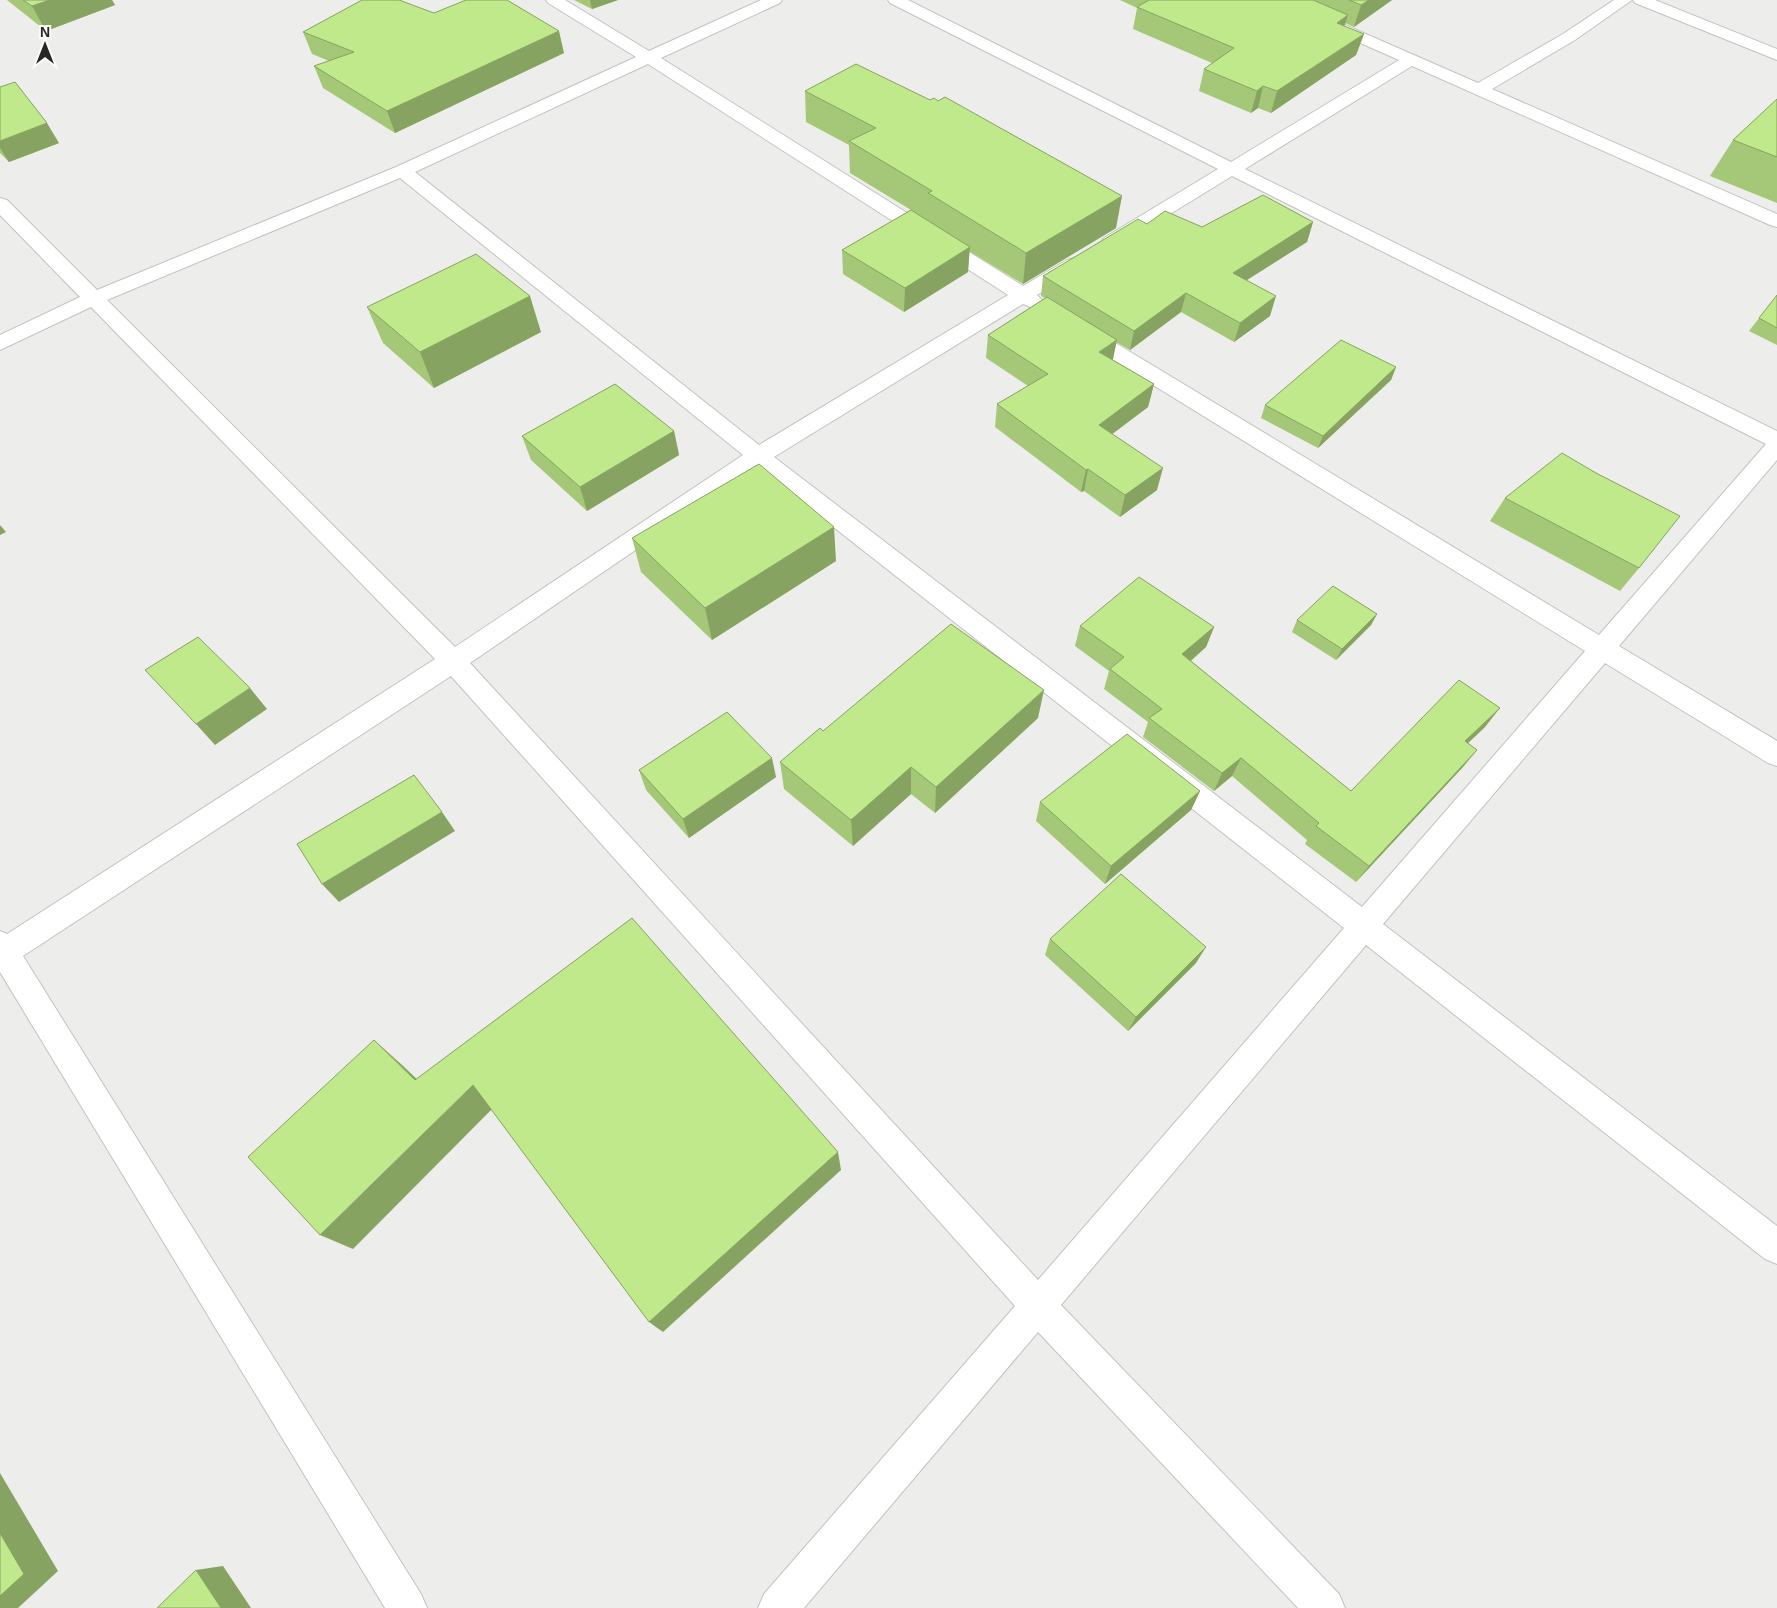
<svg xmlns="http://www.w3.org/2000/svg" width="1777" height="1608" font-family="Helvetica,sans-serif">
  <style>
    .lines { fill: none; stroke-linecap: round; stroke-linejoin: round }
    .minor-casing { stroke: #c1c3bf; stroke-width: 2 }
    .minor { fill: #fff; fill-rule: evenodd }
    .wall { fill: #a4c878 }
    .shaded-wall { fill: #86a361 }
    .building { fill: #bfe98b; stroke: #86a361 }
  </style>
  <rect width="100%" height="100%" fill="#edeeeb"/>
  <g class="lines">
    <g class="minor-casing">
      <path id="minor" d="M546 0H565L649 51 761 0H782L780 3 661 58 1023 286 1067 260 1074 258 1081 260 1084 264 1081 268 1037 295 1045 303 1042 307 1035 309 1023 304 774 457 1362 907 1585 651 1075 337 1072 332 1075 327 1082 325 1089 327 1599 635 1766 444 1232 176 1118 246 1111 248 1104 246 1101 242 1104 238 1218 169 890 3 888 0H908L1231 162 1399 60 1269 3 1267 0H1288L1478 83 1563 34 1614 0H1632L1575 40 1492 89 1777 214V227L1770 225 1412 66 1245 169 1777 431V460L1619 646 1777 741V766L1768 763 1605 663 1383 924 1777 1226V1264L1765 1259 1366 945 1061 1305 1339 1594 1345 1608H1298L1038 1332 804 1608H758L764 1594 1015 1306 451 676 23 956 421 1594 427 1608H385L0 972V931L7 934 435 659 91 307 0 350V335L80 297 0 215V198L7 200 97 290 396 167 636 57 548 3ZM648 64 1008 295 759 445 415 172ZM400 178 743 455 455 647 107 300ZM757 467 1344 928 1038 1280 470 663Z
        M1633 0H1655L1777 49V60L1635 3Z"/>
    </g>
    <use href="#minor" class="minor"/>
  </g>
  <path class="wall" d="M7 0H112L115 5 46 31Z
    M574 0H618L592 9Z
    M1120 0H1392L1354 27 1345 23 1344 26 1364 34 1356 55 1271 113 1258 108 1251 113 1199 91 1204 69 1212 63 1133 29 1137 8Z
    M434 13 564 53 395 133 323 88 314 66 329 61 312 54 303 32Z
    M0 87 59 143 9 162 0 153Z
    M805 91 1116 228 1023 284 969 251 968 272 904 312 843 274 842 250 911 210 850 173 849 145 806 122Z
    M1777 99V203L1710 176 1733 140Z
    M1313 222 1307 242 1246 280 1270 316 1234 342 1181 312 1130 350 1116 342 1113 360 1154 384 1148 407 1112 434 1157 490 1120 517 1084 491 1081 492 995 427 997 404 1028 386 986 358 988 335 1045 298 1041 296 1043 276 1147 224 1202 227Z
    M1777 295V345L1749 331Z
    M367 307 541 332 434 388 383 343Z
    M1396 367 1391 380 1318 448 1261 418 1265 405Z
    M674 431 679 455 587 511 531 460 522 436Z
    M1596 473 1639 568 1620 591 1490 521 1505 498Z
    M632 538 836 561 712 640 641 572Z
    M1377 614 1371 625 1336 660 1292 632 1297 620Z
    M1080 626 1214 627 1206 647 1191 661 1351 791 1485 727 1468 743 1477 750 1462 768 1356 882 1305 844 1307 840 1232 776 1214 791 1143 737 1148 722 1104 689 1109 671 1075 646Z
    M1038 718 935 813 911 794 853 846 784 789 780 762 823 731Z
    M639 770 776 777 689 838 646 790Z
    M1200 791 1191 810 1105 884 1036 821 1040 802Z
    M1050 939 1196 963 1128 1031 1045 955Z"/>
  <path class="shaded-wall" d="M50 0H112L115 5 46 31 32 6Z
    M590 0H618L592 9Z
    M1369 0H1392L1354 27 1361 5Z
    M1348 15 1341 37 1337 23Z
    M559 31 564 53 395 133 387 111Z
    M1364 34 1356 55 1271 113 1277 91Z
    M1263 86 1258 108 1251 113 1257 91Z
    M47 123 59 143 9 162 0 148V141Z
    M1122 196 1116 228 1023 284 1026 253Z
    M1313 222 1307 242 1228 292 1233 273Z
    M970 247 968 272 904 312 905 288Z
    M1186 293 1181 312 1130 350 1134 331Z
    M530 296 541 332 434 388 420 352Z
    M1276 296 1270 316 1234 342 1240 323Z
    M1117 340 1112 363 1099 352Z
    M1396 367 1391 380 1318 448 1323 436Z
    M1154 384 1148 407 1095 447 1099 425Z
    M674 431 679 455 587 511 580 487Z
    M1163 468 1157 490 1120 517 1125 495Z
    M1088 469 1084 491 1081 492 1086 470Z
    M0 525 6 532 0 535Z
    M834 527 836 561 712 640 705 608Z
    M1377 614 1371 625 1336 660 1342 649Z
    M1214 627 1206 647 1175 674 1182 654Z
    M250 688 267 709 215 745 196 724Z
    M1044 690 1038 718 935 813 936 787Z
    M1500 708 1485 727 1450 760 1465 741Z
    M1477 750 1462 768 1356 882 1369 866Z
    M772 758 776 777 689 838 683 819Z
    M1241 758 1232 776 1214 791 1222 773Z
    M911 767V794L853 846 851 820Z
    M1200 791 1191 810 1105 884 1111 866Z
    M442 812 455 831 339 902 322 884Z
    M1206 947 1196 963 1128 1031 1136 1017Z
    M374 1040 401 1064 440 1101 415 1080Z
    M473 1085 495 1106 353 1249 320 1235Z
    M838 1152 841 1170 663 1332 649 1322Z
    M0 1473 58 1571 18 1608H0Z
    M223 1566 251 1608H221L196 1570Z"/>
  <path class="building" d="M23 0H50L32 6Z
    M362 0H399L434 13 466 0H507L559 31 387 111 314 66 354 52 303 32Z
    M1149 0H1313L1348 15 1337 23 1364 34 1277 91 1263 86 1257 91 1204 69 1234 48 1137 7Z
    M1349 0H1369L1361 5Z
    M856 64 930 100 934 98 938 101 945 97 1122 196 1026 253 928 193 932 191 849 141 876 128 805 91Z
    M15 82 47 123 0 141V87Z
    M1777 99V157L1733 140Z
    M1263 195 1313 222 1233 273 1276 296 1240 323 1186 293 1134 331 1043 276 1138 219 1147 224 1165 211 1202 227Z
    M911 210 970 247 905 288 842 250Z
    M476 254 530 296 420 352 367 307Z
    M1777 295V328L1759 318Z
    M1047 297 1117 340 1099 352 1154 384 1099 425 1163 468 1125 495 1088 469 1086 470 997 404 1048 374 988 335Z
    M1341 340 1396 367 1323 436 1265 405Z
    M615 384 674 431 580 487 522 436Z
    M1562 453 1596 473 1680 516 1639 568 1505 498Z
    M759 464 834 527 705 608 632 538Z
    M1139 577 1214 627 1182 654 1351 791 1459 680 1500 708 1465 741 1477 750 1369 866 1316 826 1319 823 1241 758 1222 773 1149 718 1162 709 1110 669 1124 657 1080 626Z
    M1333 586 1377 614 1342 649 1297 620Z
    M951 624 1044 690 936 787 911 767 851 820 780 762 820 728 823 731Z
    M198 637 250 688 196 724 145 670Z
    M727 712 772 758 683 819 639 770Z
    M1127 734 1200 791 1111 866 1040 802Z
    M414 775 442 812 322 884 297 844Z
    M1121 874 1206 947 1136 1017 1050 939Z
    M632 918 838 1152 649 1322 473 1085 320 1235 248 1157 374 1040 415 1080Z
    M0 1533 24 1574 0 1596Z
    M196 1570 221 1608H157Z"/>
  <g transform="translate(45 45)" stroke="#fafcf8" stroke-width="4" paint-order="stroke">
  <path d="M0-4L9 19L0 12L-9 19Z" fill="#272826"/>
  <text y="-8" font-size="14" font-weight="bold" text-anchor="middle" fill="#272826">N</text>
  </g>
</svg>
